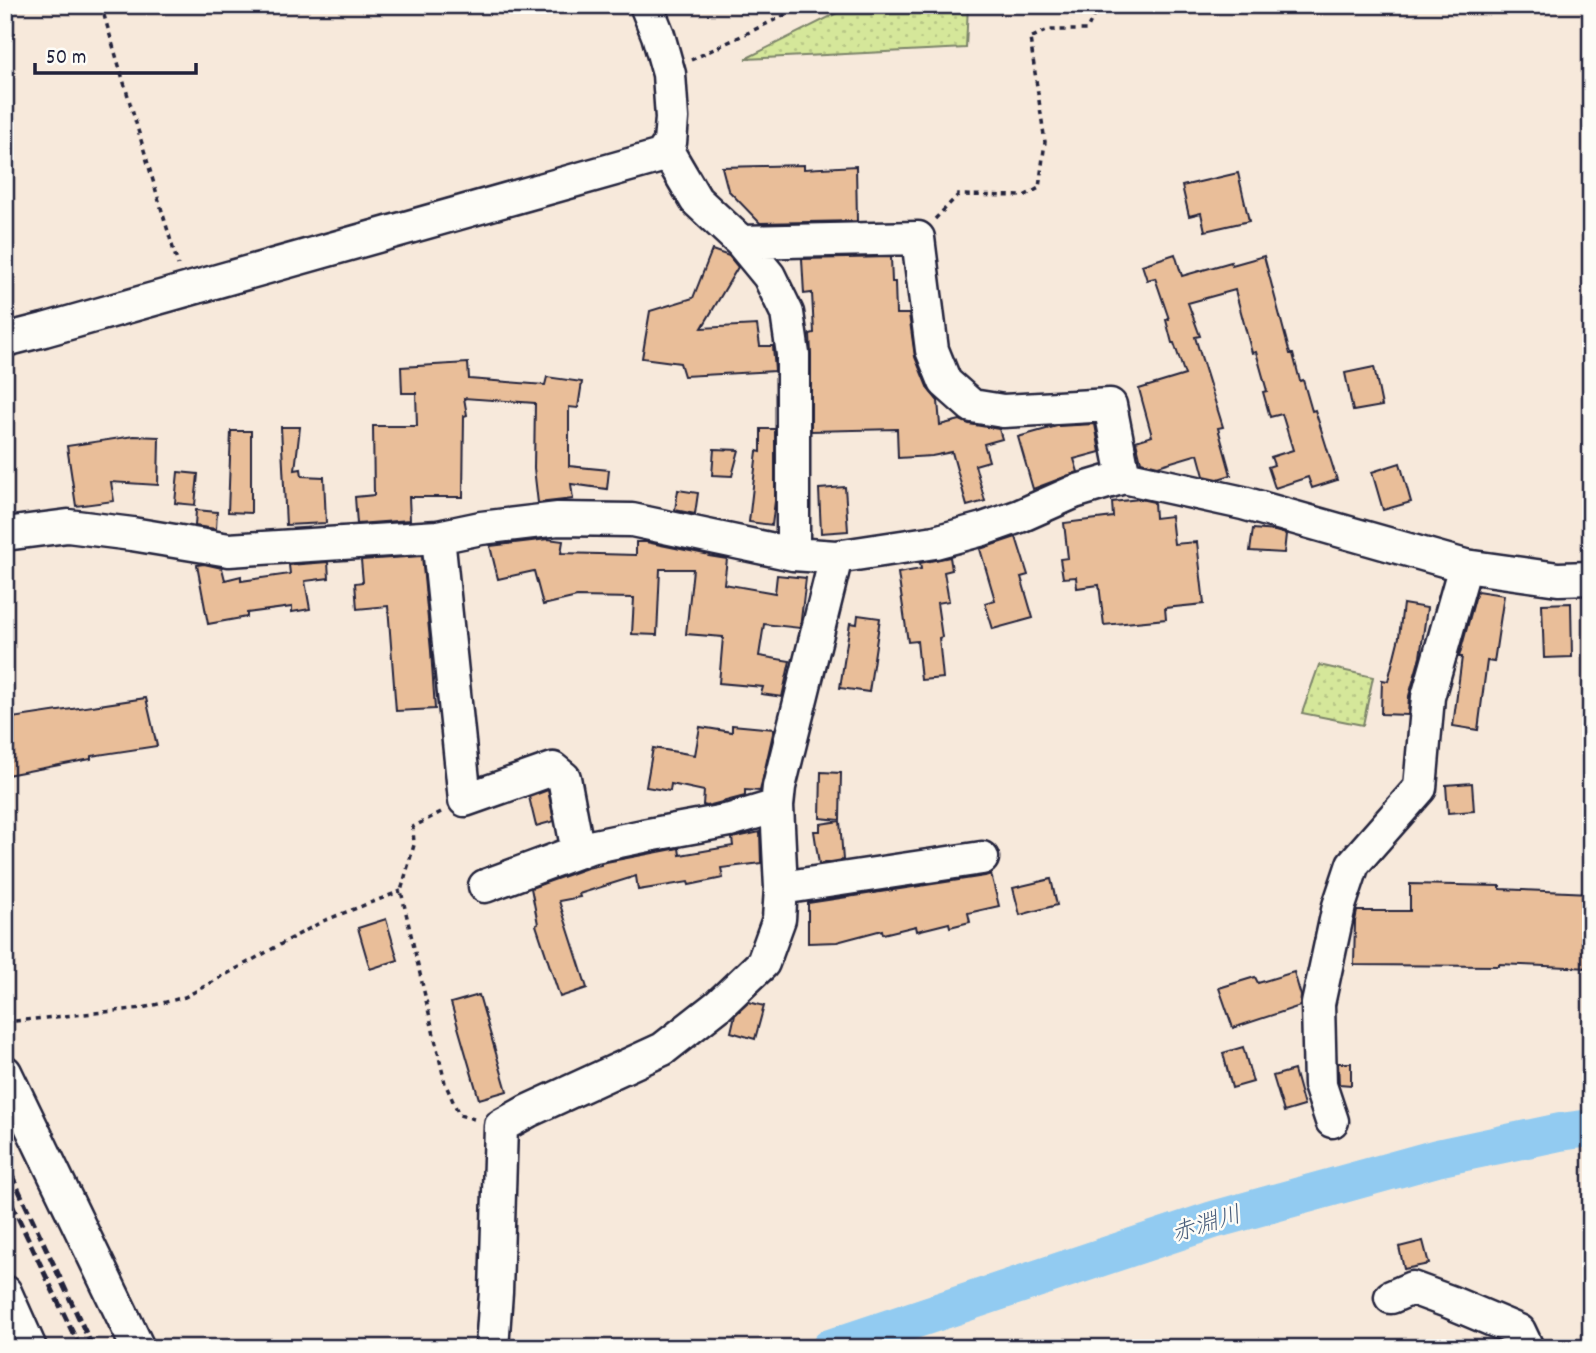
<svg xmlns="http://www.w3.org/2000/svg" width="1596" height="1353" font-family="Dekko,'Klee One',sans-serif">
  <style>
    .grass { fill: url(#grass-dots); stroke: #7c846a; stroke-width: 2 }
    .lines { fill: none; stroke-linecap: round; stroke-linejoin: round }
    .river { stroke: #92cbf1; stroke-width: 38 }
    .building { fill: #e9be99; stroke: #22223b; stroke-width: 2 }
    .minor-casing { stroke: #22223b; stroke-width: 37 }
    .path { stroke: #22223b; stroke-width: 3.5; stroke-dasharray: 5 5; stroke-linecap: butt }
    .minor { stroke: #fdfcf7; stroke-width: 32 }
    .rail { stroke: #22223b; stroke-width: 5; stroke-dasharray: 10 5; stroke-linecap: butt }
    .labels { text-anchor: middle; stroke-width: 5; stroke-linejoin: round; paint-order: stroke }
    .water-label { font-size: 24px; font-style: italic; fill: #495d7b; stroke: #fdfcf7 }
  </style>
  <defs>
    <pattern id="grass-dots" width="8" height="8" patternUnits="userSpaceOnUse" patternTransform="scale(1.75)"><rect width="8" height="8" fill="#d5e79a"/><path d="M2 2h.1M6 6h.1" fill="none" stroke="#b7c686" stroke-width="1.8" stroke-linecap="round"/></pattern>
  </defs>
  <rect width="100%" height="100%" fill="#f7e9db"/>
  <filter id="ink" filterUnits="userSpaceOnUse"><feTurbulence type="fractalNoise" baseFrequency=".0143" numOctaves="2"/><feDisplacementMap in="SourceGraphic" scale="14" xChannelSelector="R" yChannelSelector="G"/><feConvolveMatrix kernelMatrix="1 2 1 2 8 2 1 2 1" color-interpolation-filters="sRGB"/></filter>
  <g filter="url(#ink)">
    <path class="grass" d="M853 5H968L966 48 745 59Z
      M1319 665 1373 677 1363 725 1302 713Z"/>
    <g class="lines">
      <path class="river" d="M830 1348 1213 1220 1437 1158 1560 1132 1591 1128"/>
    </g>
    <path class="building" d="M804 165V169L856 166 857 221 760 223 728 190 722 167Z
      M1238 173 1249 221 1205 231 1201 213 1189 216 1182 186Z
      M712 250 729 256 738 267 702 328 757 325 760 346H773L775 371 684 376 680 363 642 358 650 311 693 298Z
      M1175 254 1182 276 1231 262 1232 265 1264 256 1290 354H1293L1300 381 1303 380 1312 411 1315 410 1337 480 1312 488 1308 477 1275 488 1268 467 1274 465 1271 457 1293 450 1282 414 1270 417 1263 392 1267 391 1256 352 1252 353 1235 290 1188 303 1200 336 1195 337 1223 427 1218 428 1231 475 1218 479 1204 476 1198 454 1158 466 1141 462 1136 441 1152 436 1139 389 1185 375 1174 343H1172L1166 320 1169 319 1155 278 1147 280 1142 265Z
      M891 257 892 282H895L896 314H909L915 357 928 389 938 401 940 425 960 420 969 424 999 429 1002 439 984 444 989 461 975 465 985 501 967 506 952 452 932 456 898 458 897 429 811 431V354L810 334 814 333 812 293 804 294 802 259Z
      M468 363 469 379 545 385 547 377 582 382 578 408 569 407V466L609 470 607 489 571 484 573 499 538 503 534 468 535 403 464 398 467 415 464 416 463 497H409L410 520 357 524 355 497 374 495 373 426H417L416 393H402L401 367Z
      M1374 367 1382 406 1353 411 1345 373Z
      M1095 424 1100 452 1074 459 1078 472 1033 489 1018 437 1057 426Z
      M281 427H300L295 470 301 469 302 476 324 477 326 523 286 525Z
      M761 429H775V501L772 525 749 522 757 451 761 452Z
      M231 431H251V513L228 512Z
      M134 436 159 437 158 485 111 482 114 501 76 506 67 446Z
      M714 449 739 450 732 476 712 475Z
      M1400 463 1411 502 1383 510 1372 472Z
      M178 472 198 474 195 505 175 503Z
      M845 487 848 531 821 533 819 489Z
      M678 490 698 493 695 514 675 510Z
      M1140 499 1154 502 1155 518 1171 516 1174 544 1197 542 1204 604 1165 608 1166 619 1104 625 1099 585 1077 588 1076 577 1063 578 1060 559 1068 558 1064 523 1113 517 1112 502Z
      M196 510 217 512 216 529 195 526Z
      M1253 529 1275 531 1286 534 1284 553 1250 551Z
      M1016 537 1028 575 1021 577 1033 618 993 629 985 603 995 600 980 549Z
      M548 539 563 541 561 553 636 555V542H646L710 555 709 556 727 559 724 584 775 593 777 575 806 578 800 628 764 624 759 656 790 661 782 697 761 694 763 687 719 683 723 637 686 634 693 569H660L657 635 632 634 634 598 577 597 543 605 534 571 498 579 490 546Z
      M422 556 431 651 435 709 396 711 388 606 357 609 355 583 363 582 361 560Z
      M950 557 952 570 944 572 949 601 937 603 942 637 939 638 943 678 921 680 917 641 908 642 898 573 921 569 920 563Z
      M328 562 329 578 305 581 310 609 292 612V607L247 613V617L208 624 197 565 204 564 222 568 225 580 241 576V581L290 574 289 565Z
      M1477 591 1504 595 1494 662 1487 661 1478 730 1453 726 1462 657H1459Z
      M1571 603 1572 657 1544 658 1542 604Z
      M1403 604 1427 608 1420 657 1409 696 1408 715 1381 714 1382 680 1388 681 1399 637Z
      M858 615 880 618 869 692 840 688 850 623 857 624Z
      M146 698 157 746 91 756V759L7 775 5 765V719Z
      M732 725 774 729 760 791 745 790V796L707 806 703 805 704 791 671 784 670 791 646 787 653 748 695 755 700 727 732 732Z
      M821 772 841 773 840 820 820 818Z
      M1472 783 1474 811 1448 813 1446 785Z
      M548 790 554 821 536 826 529 797Z
      M840 821 843 860 819 864 814 831H820V824Z
      M760 832 761 863 721 868 723 878 689 885 688 882 638 890 636 876 579 894 580 897 559 901 587 988 560 997 536 925 538 924 531 888 587 868 601 865V863L679 848 680 855 733 846 732 838Z
      M991 874 999 906 968 913 970 922 950 927 949 923 917 931 916 926 883 934 882 930 837 942 808 943V903L985 876Z
      M1051 879 1057 905 1020 915 1013 888Z
      M1410 884 1500 886V889L1591 893V968L1499 964V966L1354 965 1355 921 1357 911H1410Z
      M386 919 398 960 370 969 358 928Z
      M1294 972 1301 996 1300 1006 1233 1028 1219 988 1255 977 1258 983Z
      M479 995 507 1091 479 1099 451 1003Z
      M749 1002 764 1006 755 1039 731 1032 735 1015Z
      M1243 1047 1253 1082 1232 1088 1223 1053Z
      M1338 1063H1351V1085L1339 1084Z
      M1294 1070 1304 1106 1284 1112 1273 1076Z
      M1423 1241 1429 1264 1404 1269 1399 1247Z"/>
    <g class="lines">
      <g class="minor-casing">
        <path id="minor" d="M666 149 696 200 741 242 769 276 787 313 793 354V554
          M741 242 918 238 932 350 945 382 972 406 1003 411 1110 405 1124 477
          M5 340 44 330 661 156 670 143 672 118 669 74 658 35 646 5
          M5 534 68 526 132 534 229 550 438 537 481 528 558 519 632 520 793 554 836 557 935 542 983 529 1020 516 1074 492 1124 477 1243 503 1465 566 1558 579 1591 578
          M438 537 465 800 553 769 564 778 578 852
          M485 886 590 847 643 836 730 820 777 806 779 787 836 557
          M781 888 982 858
          M5 1072 138 1348
          M1332 1121 1320 1085 1318 1004 1339 906 1353 864 1420 788 1428 697 1465 566
          M5 1292 30 1348
          M1391 1297 1412 1288 1450 1302 1519 1331 1527 1348
          M492 1348 496 1292 501 1126 528 1111 663 1049 719 1005 763 963 779 919 781 888 777 806"/>
      </g>
      <path class="path" d="M101 5 178 265
        M691 60 806 5
        M935 219 958 195 1024 196 1039 188 1045 142 1030 38 1048 30H1087L1099 5
        M441 812 413 827 414 845 401 891 445 1083 459 1115 478 1120
        M5 1022 143 1008 185 997 323 921 401 891"/>
      <use href="#minor" class="minor"/>
      <path class="rail" d="M5 1161 93 1348
        M5 1190 80 1348"/>
    </g>
  </g>
  <g class="labels">
    <g class="water-label">
      <text transform="translate(1206 1223) rotate(-17)" y="8">赤淵川</text>
    </g>
  </g>
  <rect width="1596" height="1353" fill="none" stroke="#fdfcf7" stroke-width="28"/>
  <rect x="14" y="14" width="1568" height="1325" fill="none" stroke="#22223b" stroke-width="2.5" filter="url(#ink)"/>
  <path d="M35 63v10h161v-10" fill="none" stroke="#22223b" stroke-width="3.5"/>
  <text x="46" y="63" font-size="21" fill="#22223b" stroke="#fdfcf7" stroke-width="5" paint-order="stroke">50 m</text>
</svg>
